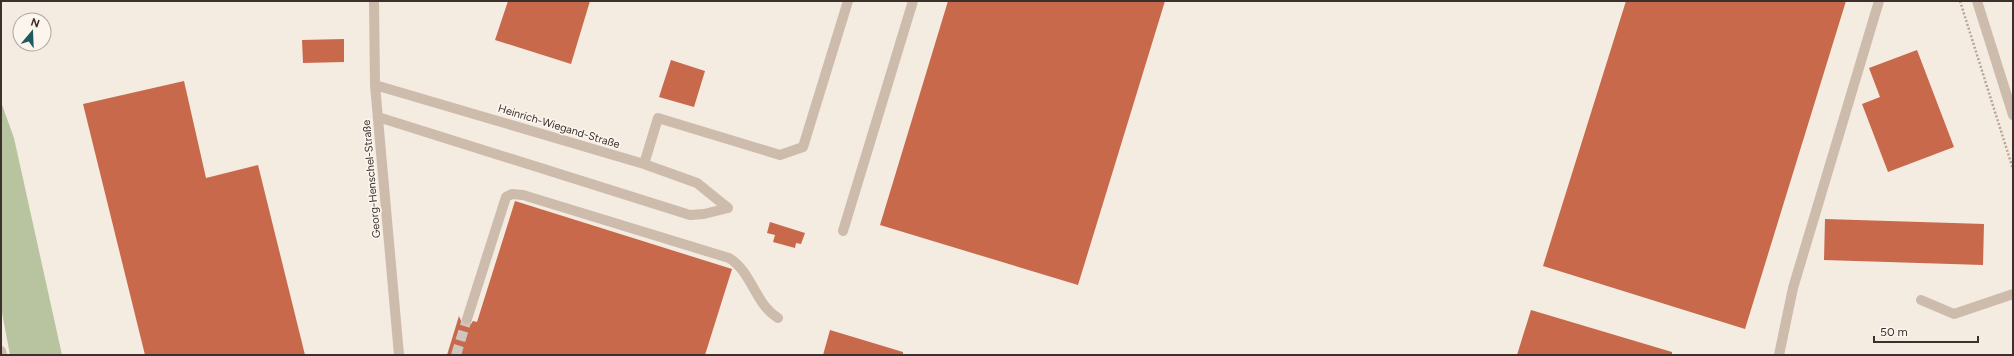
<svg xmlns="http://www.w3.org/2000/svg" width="2014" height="356" font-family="Figtree,sans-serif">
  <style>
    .green { fill: #b8c4a0 }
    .building { fill: #c8694b }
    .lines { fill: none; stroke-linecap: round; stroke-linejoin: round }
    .minor-tunnel { stroke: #cfc6bd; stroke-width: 10; stroke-dasharray: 10 5; stroke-linecap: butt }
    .path { stroke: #b9a596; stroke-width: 2.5; stroke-dasharray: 2 2; stroke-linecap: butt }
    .minor { stroke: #cdbbac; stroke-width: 10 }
    .labels { text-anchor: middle; stroke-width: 3.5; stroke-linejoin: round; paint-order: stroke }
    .street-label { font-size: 11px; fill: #3b302b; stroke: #fbf5ee }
  </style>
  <rect width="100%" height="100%" fill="#f4ebe1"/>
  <path class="green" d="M1 102 14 138 62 355H10L1 307Z"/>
  <path class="building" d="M508 1H590L571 64 495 40Z
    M948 1H1165L1078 285 880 225Z
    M1626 1H1846L1745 329 1543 266Z
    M344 39V62L303 63 302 40Z
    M1917 50 1954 147 1888 172 1862 104 1880 97 1869 68Z
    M671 60 705 71 694 107 659 97Z
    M184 81 206 178 258 165 305 355H145L83 104Z
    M515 201 732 269 705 355H447L459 316 462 323 465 325 471 324 473 321 477 322Z
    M1825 219 1984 224 1983 265 1824 260Z
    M770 222 805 233 801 244 796 243 795 248 773 242 775 235 767 233Z
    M1531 310 1672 352V355H1517Z
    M830 330 903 352V355H823Z"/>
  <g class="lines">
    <path class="minor-tunnel" d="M456 355 467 319"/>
    <path class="path" d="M1960 1 2013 169"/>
    <path class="minor" d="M374 1 375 85 399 355
      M1977 1 2013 115
      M375 85 644 164 697 183 728 208
      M378 117 690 215 704 214 728 208
      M644 164 658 118 780 155 803 147 848 1
      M843 231 913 1
      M1921 300 1954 314 2013 294
      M467 319 506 197 512 194 523 195 729 258C752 272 755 304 778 318
      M1 351 2 355
      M1779 355 1793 288 1879 1"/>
  </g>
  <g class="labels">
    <g class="street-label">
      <text transform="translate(559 126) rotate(17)" y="4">Heinrich-Wiegand-Straße</text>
      <text transform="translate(371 179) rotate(-95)" y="4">Georg-Henschel-Straße</text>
    </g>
  </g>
  <rect width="2014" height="356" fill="none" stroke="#3b302b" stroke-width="4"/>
  <g transform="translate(32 32) rotate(19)"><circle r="19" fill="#fbf5ee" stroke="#aea6a0"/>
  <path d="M0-3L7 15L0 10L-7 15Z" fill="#1f5a5e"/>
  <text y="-6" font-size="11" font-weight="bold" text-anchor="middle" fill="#3b302b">N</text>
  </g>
  <path d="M1874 336v6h104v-6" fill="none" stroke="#3b302b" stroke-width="2"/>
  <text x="1880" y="336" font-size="12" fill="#3b302b" stroke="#fbf5ee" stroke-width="3" paint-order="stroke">50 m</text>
</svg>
